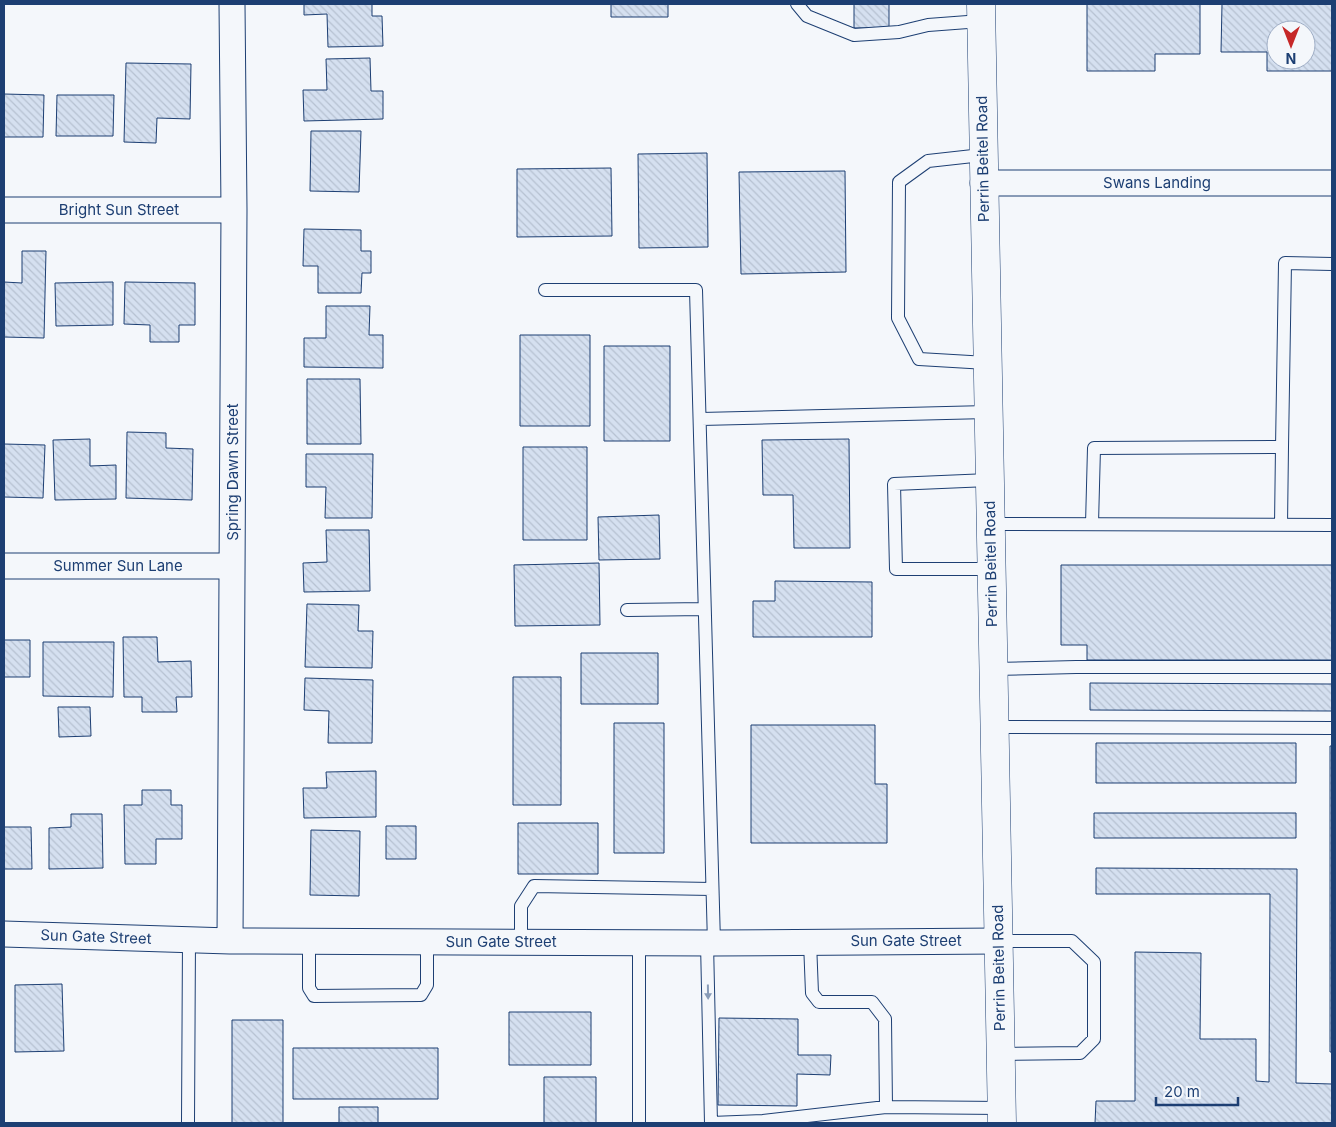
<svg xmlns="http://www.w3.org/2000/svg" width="1336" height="1127" font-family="Inter,sans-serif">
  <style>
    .building { fill: url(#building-back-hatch); stroke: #1d3f73; fill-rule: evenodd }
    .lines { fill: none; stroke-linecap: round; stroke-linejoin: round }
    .service-casing { stroke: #1d3f73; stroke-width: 14 }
    .minor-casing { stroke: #1d3f73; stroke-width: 27 }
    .primary-casing { stroke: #1d3f73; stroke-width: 29 }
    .service { stroke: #f4f7fb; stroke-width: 12 }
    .minor { stroke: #f4f7fb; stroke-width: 25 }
    .primary { stroke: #f4f7fb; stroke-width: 28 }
    .oneway { fill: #889bb7 }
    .labels { text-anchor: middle; stroke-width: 4; stroke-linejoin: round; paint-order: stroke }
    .street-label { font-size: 15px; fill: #1d3f73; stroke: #f4f7fb }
  </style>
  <defs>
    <pattern id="building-back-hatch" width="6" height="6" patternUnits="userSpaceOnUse" patternTransform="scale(1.25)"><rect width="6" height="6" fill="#d5e0f0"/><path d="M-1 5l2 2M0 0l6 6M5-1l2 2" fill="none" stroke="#b6c1d1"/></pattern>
  </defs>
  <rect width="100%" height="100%" fill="#f4f7fb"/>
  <path class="building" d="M304 4H372V16H382L383 46 328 47 327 14 304 15Z
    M611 4H668V17H611Z
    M833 4H889V28H854V4Z
    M1087 4H1200V54H1155V71H1087Z
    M1222 4H1332V71H1267V52H1221ZM1276 30H1306V60H1276Z
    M370 58 371 91H383V119L304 121 303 90H327L326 59Z
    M126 63 191 64 190 119 157 118 156 143 124 142Z
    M4 94 44 95 43 137H4Z
    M57 95H114L113 136H56Z
    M311 131H361L359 192 310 191Z
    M707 153 708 247 639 248 638 154Z
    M611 168 612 236 517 237V169Z
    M845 171 846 272 741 274 739 172Z
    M304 229 361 230V251H371V273H362L361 293H318V266H303Z
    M22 251H46L44 338 4 337V282L22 283Z
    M113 282V325L56 326 55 283Z
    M125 282 195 283V325H179V342H150V325L124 324Z
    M326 306H370L369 335H383V368L304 367V338H326Z
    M520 335H590V426H520Z
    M604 346H670V441H604Z
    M307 379H360L361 444H307Z
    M127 432 166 433V448L193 449 192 500 126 498Z
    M90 439V466L116 465V499L55 500 53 440Z
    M849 439 850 548H794L793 495H763L762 440Z
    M4 444 45 445 43 498 4 497Z
    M523 447H587V540H523Z
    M306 454H373L372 518H325L326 487H306Z
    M659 515 660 559 599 560 598 517Z
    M326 530H369L370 591 304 592 303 563 327 562Z
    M599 563 600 625 515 626 514 565Z
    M1061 565H1332V660H1087V645H1061Z
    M775 581 872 582V637H753V601H775Z
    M307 604 359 605 358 631H373L372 668 305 667Z
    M123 637H157L158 662 191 661 192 697H176L177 712H142V697H124Z
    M4 640H30V677H4Z
    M43 642H114L113 697 43 696Z
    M581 653H658V704H581Z
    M513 677H561V805H513Z
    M305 678 373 680 372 743H328L329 711 304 710Z
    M1090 683 1332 684V711L1090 710Z
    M58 707H90L91 736 59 737Z
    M614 723H664V853H614Z
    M751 725H875V784H887V843H751Z
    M1096 743H1296V783H1096Z
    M1330 746H1332V1052H1330Z
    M376 771V817L304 818 303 788H327L326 772Z
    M142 790H171V805H182V839H156V864H125L124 805H142Z
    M1094 813H1296V838H1094Z
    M71 814H102L103 868 49 869V828L71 827Z
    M518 823H598V874H518Z
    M386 826H416V859H386Z
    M4 827H31L32 869H4Z
    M311 830 360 831 359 896 310 895Z
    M1096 868 1297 869 1296 1083 1332 1084V1123H1095L1096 1101H1135V952L1201 953 1200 1039H1256V1081L1269 1082 1270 894H1096Z
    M62 984 64 1051 15 1052V985Z
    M509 1012H591V1065H509Z
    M719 1018 798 1019V1055H831L830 1075 797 1074V1106L718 1105Z
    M232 1020H283V1123H232Z
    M293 1048H438V1099H293Z
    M544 1077H596V1123H544Z
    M339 1107H378V1123H339Z"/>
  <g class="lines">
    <g class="service-casing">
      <path id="service" d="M797 4 807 16 854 35 899 32 928 25 981 21
        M982 155 928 161 899 182 898 318 919 359 987 363
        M545 290H696L714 943
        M701 419 987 412
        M989 480 894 484 896 569H991
        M990 524 1332 525
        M1092 524 1094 448 1282 447 1285 263 1332 264
        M1281 525 1282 447
        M627 610 704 609
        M993 669 1076 667H1332
        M994 727 1332 728
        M309 941V988L314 996 421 995 427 985V942
        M998 941H1072L1094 962V1039L1080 1053 1001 1054
        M521 942V906L534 886 712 889
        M810 942 812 993 819 1002H872L885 1019 886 1107
        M639 943V1123
        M707 943 711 1123
        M188 1123 189 940
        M711 1123 763 1121 886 1107 1002 1108"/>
    </g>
    <g class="minor-casing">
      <path id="minor" d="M983 183H1332
        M4 210H234
        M4 566H232
        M4 934 230 941 714 943 998 941
        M230 941 234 210 232 4"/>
    </g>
    <g class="primary-casing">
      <path id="primary" d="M981 4 1002 1123"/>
    </g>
    <use href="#service" class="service"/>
    <use href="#minor" class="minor"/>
    <use href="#primary" class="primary"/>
  </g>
  <defs><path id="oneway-solid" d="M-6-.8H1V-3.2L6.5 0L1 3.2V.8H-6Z" transform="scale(1.25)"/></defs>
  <use class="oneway" href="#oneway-solid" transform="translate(708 992) rotate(89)"/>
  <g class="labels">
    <g class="street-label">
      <text transform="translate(983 159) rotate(-91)" y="5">Perrin Beitel Road</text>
      <text x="1157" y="188">Swans Landing</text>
      <text x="119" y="215">Bright Sun Street</text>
      <text transform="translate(233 472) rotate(-90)" y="5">Spring Dawn Street</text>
      <text transform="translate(991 564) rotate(-91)" y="5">Perrin Beitel Road</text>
      <text x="118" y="571">Summer Sun Lane</text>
      <text transform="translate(96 937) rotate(2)" y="5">Sun Gate Street</text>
      <text x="906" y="946">Sun Gate Street</text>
      <text x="501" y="947">Sun Gate Street</text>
      <text transform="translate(999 968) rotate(-91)" y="5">Perrin Beitel Road</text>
    </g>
  </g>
  <rect width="1336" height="1127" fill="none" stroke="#1d3f73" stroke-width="10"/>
  <g transform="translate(1291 45) rotate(180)"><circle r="24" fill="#f4f7fb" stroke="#9eadc5"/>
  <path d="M0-4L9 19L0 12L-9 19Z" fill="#c62828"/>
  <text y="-8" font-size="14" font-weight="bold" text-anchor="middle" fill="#1d3f73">N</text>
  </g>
  <path d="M1156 1097v8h82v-8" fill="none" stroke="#1d3f73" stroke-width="2.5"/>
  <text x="1164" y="1097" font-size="15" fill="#1d3f73" stroke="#f4f7fb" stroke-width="4" paint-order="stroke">20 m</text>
</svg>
